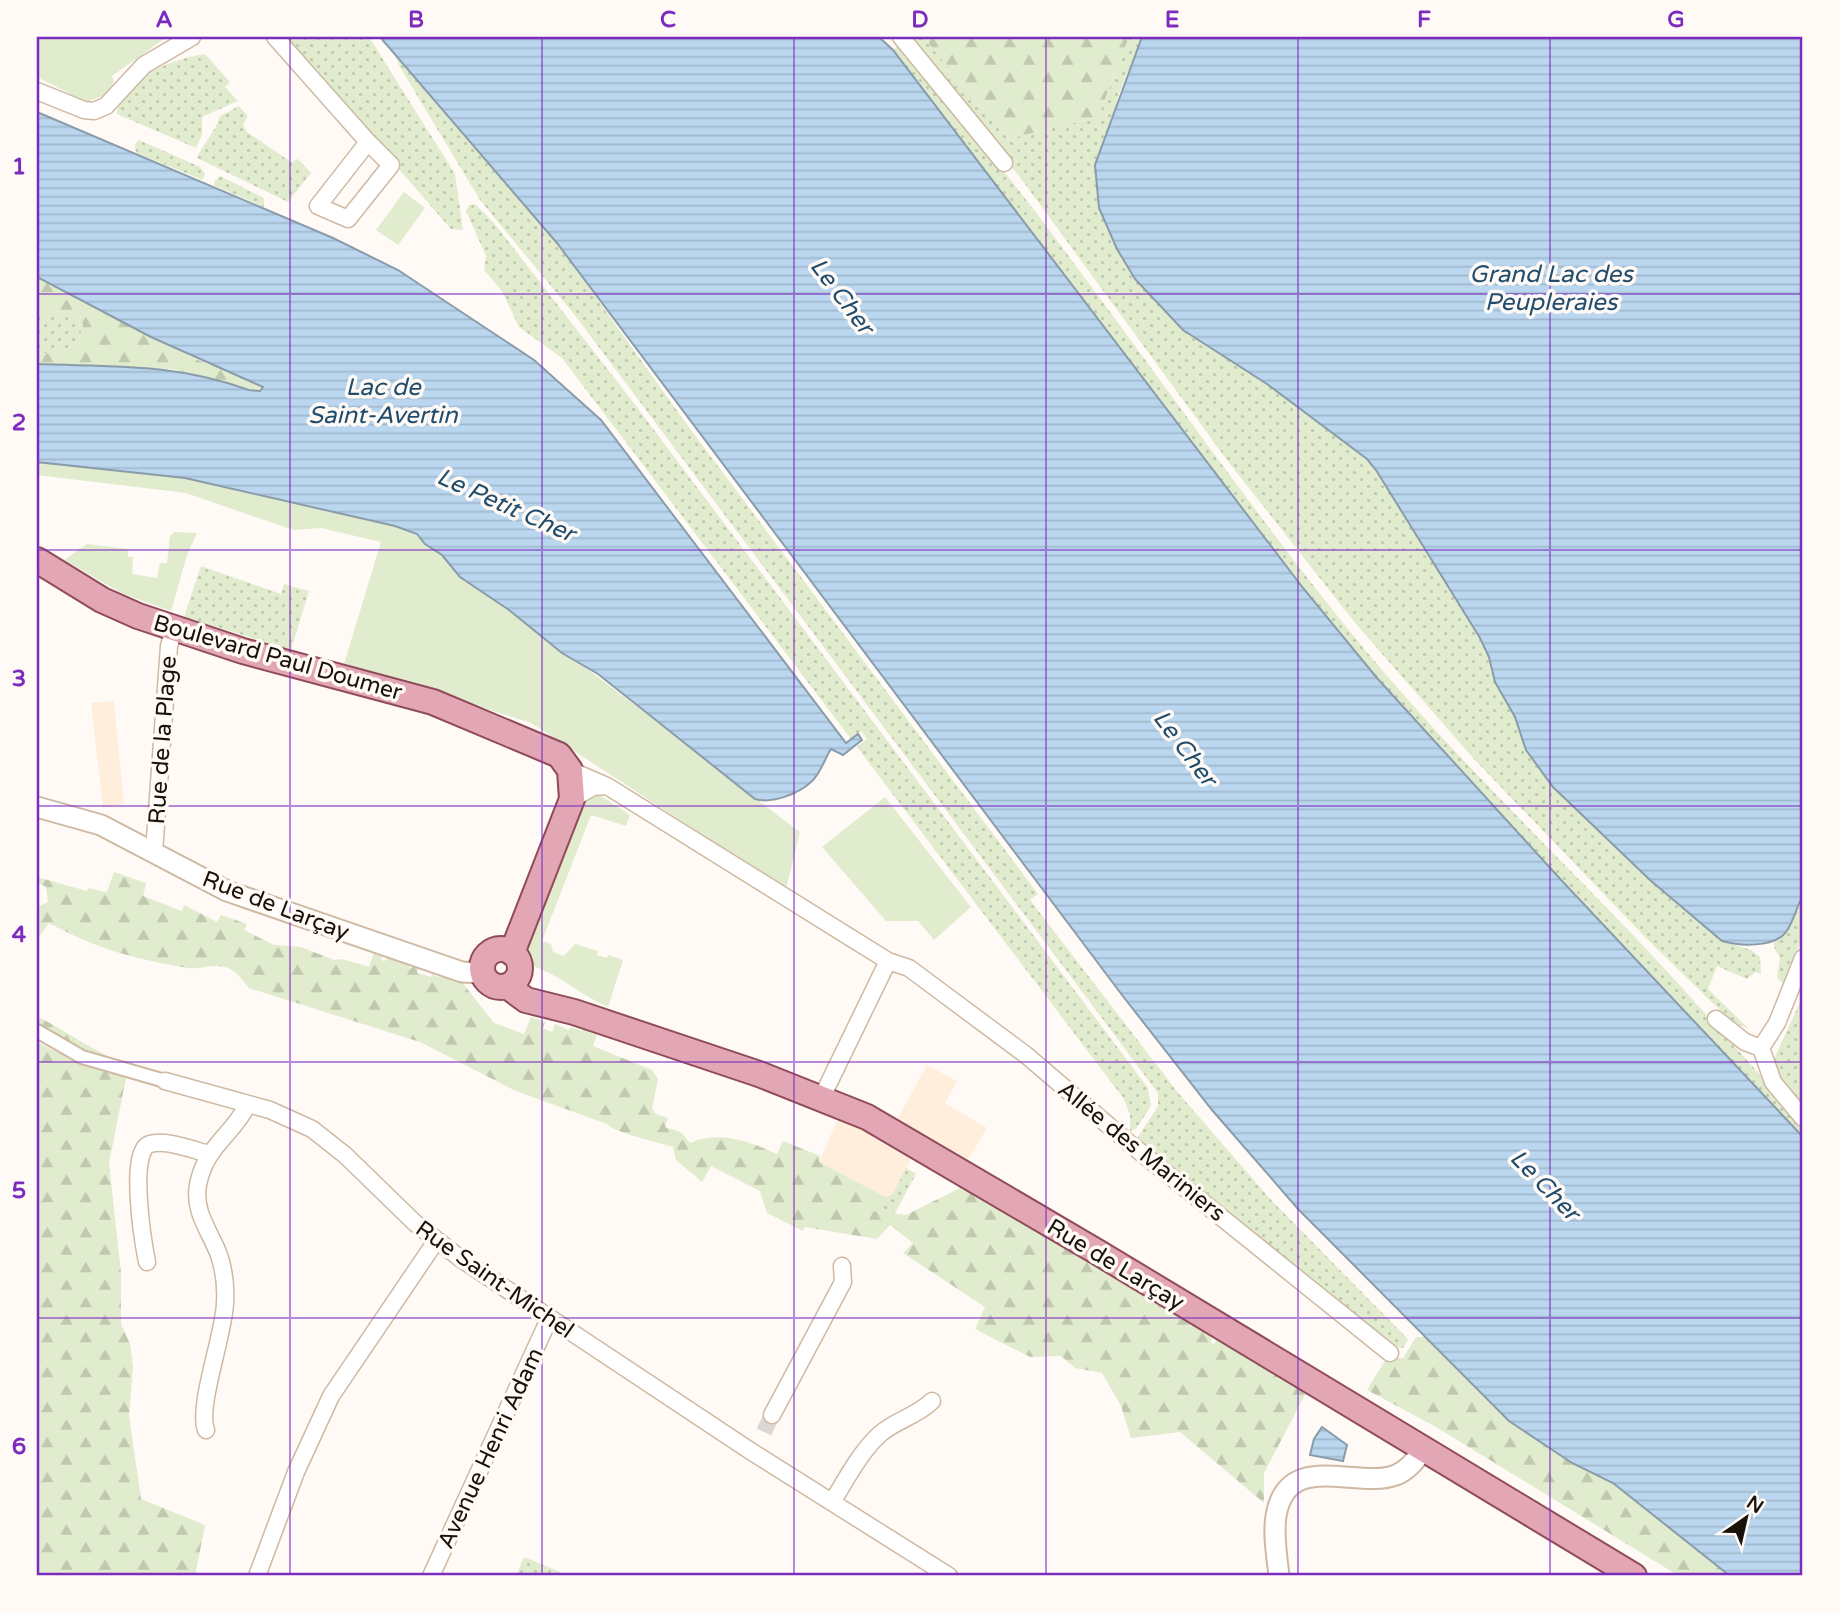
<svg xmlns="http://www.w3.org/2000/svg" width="1840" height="1613" font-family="'Varela Round',sans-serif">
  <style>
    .commercial { fill: #ffeedc }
    .grass { fill: url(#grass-dots) }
    .forest { fill: url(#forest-firs) }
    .park { fill: #e0eccd }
    .water { fill: url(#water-rules); stroke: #8a9caa; stroke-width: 2 }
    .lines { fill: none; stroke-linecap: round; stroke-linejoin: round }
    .minor-tunnel { stroke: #dcd7d3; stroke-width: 16; stroke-dasharray: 16 8; stroke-linecap: butt }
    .pedestrian-casing { stroke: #ceb9a3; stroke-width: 16 }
    .minor-casing { stroke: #ceb9a3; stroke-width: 19 }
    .tertiary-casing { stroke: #ceb9a3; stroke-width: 23 }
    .primary-casing { stroke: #904b59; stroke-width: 28 }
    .pedestrian { stroke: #fff; stroke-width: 12 }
    .minor { stroke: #fff; stroke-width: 16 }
    .tertiary { stroke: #fff; stroke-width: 19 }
    .primary { stroke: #e3a6b5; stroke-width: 24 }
    .grid { fill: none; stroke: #7b2cbf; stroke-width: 2; stroke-opacity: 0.55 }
    .labels { text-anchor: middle; stroke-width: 7; stroke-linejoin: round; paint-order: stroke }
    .street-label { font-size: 23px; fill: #19120a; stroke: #fffaf6 }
    .water-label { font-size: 24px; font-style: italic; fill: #204d6e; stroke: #fffaf6 }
    .neatline { fill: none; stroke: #7b2cbf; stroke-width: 2.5 }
    .grid-label { font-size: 23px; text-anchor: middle; font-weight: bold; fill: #7b2cbf }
  </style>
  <defs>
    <pattern id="grass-dots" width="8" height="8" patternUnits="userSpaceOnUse" patternTransform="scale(1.75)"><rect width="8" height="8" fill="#e0eccd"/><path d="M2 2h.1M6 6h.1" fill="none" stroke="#c0c9af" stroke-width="1.8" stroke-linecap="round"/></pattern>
    <pattern id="forest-firs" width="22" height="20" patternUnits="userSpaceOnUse" patternTransform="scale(1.75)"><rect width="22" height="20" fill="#e0eccd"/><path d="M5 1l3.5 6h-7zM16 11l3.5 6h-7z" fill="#c0c9af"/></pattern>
    <pattern id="water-rules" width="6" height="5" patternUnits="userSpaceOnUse" patternTransform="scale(1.75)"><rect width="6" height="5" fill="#bbd7ef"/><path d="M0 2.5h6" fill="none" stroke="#a0b8cc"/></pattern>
  </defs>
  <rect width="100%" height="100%" fill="#fffaf6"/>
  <path class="commercial" d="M114 701 124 804 103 808 91 703Z
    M927 1065 957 1081 945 1103 987 1128 966 1163 897 1120Z
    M840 1114 914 1154 892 1195 886 1197 819 1162Z"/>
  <path class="grass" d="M284 37H369L455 174 463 230 451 229Z
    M907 37H923L1008 139 1098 117 1129 37H1142L1118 96 1099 208 1117 249 1135 279 1183 330 1267 384 1367 459 1376 470 1480 638 1489 657 1495 682 1515 717 1526 750 1553 787 1650 880 1722 941 1751 950 1760 957 1761 974 1755 972 1747 979 1717 966 1708 989 1749 1029 1731 1021 1643 935 1474 759 1356 624 1230 464 1022 180Z
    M900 44C1062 231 1196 441 1352 634 1438 740 1537 835 1632 934 1691 995 1745 1060 1803 1122V1137L1563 882 1377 678 1303 588 893 50Z
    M394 53 557 243 688 426 1038 894 1030 900 1179 1094 1272 1201 1404 1335 1408 1340 1403 1348 1390 1346 1135 1142 1158 1106V1093L574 314 480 200 400 67Z
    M205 54 230 82 225 87 238 101 202 117V135L196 148 117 114C119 78 176 58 205 54Z
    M239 106 248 116 243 125 247 132 291 162 298 159 311 173 288 202 197 158C204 142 216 131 220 116Z
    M139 140 200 167 205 174 203 180 136 153 135 144Z
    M220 176 264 198V207L215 186 214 182Z
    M475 204 494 223 633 402 1148 1088 1151 1106 1136 1129 1130 1131V1115L1124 1099 857 747 867 739 861 731 851 739 562 358 519 327 502 291 484 270 486 256 466 211 469 205Z
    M63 312 73 313 83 324C80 350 60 355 37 353V318Z
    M201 566 281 594 284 584 309 591 291 650 184 617Z
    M1803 896V936L1784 984 1777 978 1780 958 1774 947V939L1785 934Z
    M1803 996V1112L1776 1080 1772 1063Z
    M906 1168 916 1174 894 1215 872 1211 882 1198 892 1195Z
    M524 1557 570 1576H516Z"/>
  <path class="forest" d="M923 37H1129L1098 117 1008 139Z
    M37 277 198 360 260 383 263 390H249L172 369 37 364V353C60 355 80 350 83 324L72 313 37 318Z
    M114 872 146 883 143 896 182 911 184 905 217 922 221 915 247 924 244 930 274 945 301 947 334 960 342 959 369 967 374 952 383 955 381 960 385 961 388 956 408 964 411 969 413 965 418 967 417 973 431 977 433 972 435 976 461 981 494 1023 524 1034 531 1017 545 1022 543 1028 552 1032 555 1024 569 1030 571 1027 582 1031 585 1024 588 1025 586 1031 597 1035 593 1046 652 1070 658 1079 652 1108 656 1114 668 1118 665 1127 681 1132 690 1143C720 1130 750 1142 777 1154L783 1141 820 1156 819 1162 886 1197 873 1211 906 1215 966 1185 1213 1334 1211 1343 1214 1344 1219 1337 1307 1391 1264 1473V1503L1180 1432 1131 1438 1121 1406 1102 1373 1075 1368 1061 1356 1030 1357 975 1329 985 1307 903 1253 913 1243 890 1225 877 1239 805 1227 803 1231 767 1213 760 1191 711 1166 702 1182 676 1160 673 1147C658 1142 612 1132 607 1124L516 1091 420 1042 249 988C244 982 237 972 230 969 217 962 201 970 188 968 134 959 97 949 49 923L37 940V907L48 902 46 887 37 882V877L87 891 88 888 107 892Z
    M37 1016C65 1031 93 1050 124 1064 139 1070 156 1072 172 1076L95 1057 37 1026Z
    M37 1042 79 1063 126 1078 109 1163 121 1273V1324L130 1344 133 1366 129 1416 141 1499 205 1525 195 1576H37Z
    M1416 1337H1426L1509 1421 1572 1463 1613 1483 1730 1576H1679L1436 1427 1367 1390 1387 1357 1403 1358Z"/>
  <path class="park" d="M37 37H167L112 76 114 82 105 95 86 102 37 77Z
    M404 192 425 208 398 245 376 230Z
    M37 462 185 478 395 526C413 532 430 543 444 556 451 564 456 574 465 580 580 659 688 748 800 832L786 889 531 723 344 664 381 542 321 528 293 530 186 493 37 475Z
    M174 532 197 533 187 555 171 611 123 594 64 560 87 544 128 549V557H133L132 574 157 578 160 563H167L170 536Z
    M598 794 630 815 626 826 591 815 542 941 551 944 553 952 564 956 575 944 598 951 597 955 607 958 608 955 623 960 608 1007C587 998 572 985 553 975 541 968 532 968 524 957L585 800Z
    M885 797 971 907 934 940 918 921H886L822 847Z"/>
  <path class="water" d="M380 37H879L893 50 1303 588 1377 678 1563 882 1803 1137V1576H1730L1613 1483 1572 1463 1509 1421 1298 1209 1212 1110 1122 995 557 243Z
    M1142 37H1803V896C1796 907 1794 921 1786 932 1774 948 1739 946 1722 941L1650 880 1553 787 1526 750 1515 717 1495 682 1489 657 1480 638 1376 470 1367 459 1267 384 1183 330 1135 279 1117 249 1099 208 1095 165Z
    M37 112 333 238 398 270 534 360 601 420 846 743 858 734 862 740 843 755 831 749C825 758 820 775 811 782 798 794 772 804 755 799L598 674 562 653 509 610 460 577 442 555 425 544 417 534 395 526 185 478 37 462V364C114 367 174 363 249 390L260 391 263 387 151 337 37 277Z
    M1322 1427 1347 1445 1343 1461 1310 1455 1314 1439Z"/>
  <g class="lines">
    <path class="minor-tunnel" d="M764 1432 772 1415"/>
    <g class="pedestrian-casing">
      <path id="pedestrian" d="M37 1031 82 1057 165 1081"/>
    </g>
    <g class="minor-casing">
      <path id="minor" d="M275 37 368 142
        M901 37 1004 163
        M37 91 84 110 94 111 106 106 144 65 192 37
        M368 142 391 165 348 219 318 206Z
        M570 770 607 786 593 787 572 799
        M607 786 888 961 909 968 1026 1055 1129 1143 1390 1353
        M154 852 169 646 174 629
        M1716 1019 1745 1042 1761 1048
        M1761 1048 1777 1023 1803 958
        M1761 1048 1773 1082 1803 1118
        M165 1081 270 1110 312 1129 345 1155 415 1223 461 1259 752 1452 949 1576
        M822 1097 888 961
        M147 1262C143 1242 128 1150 150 1144 166 1139 193 1150 209 1154
        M772 1415 843 1282 842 1266
        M206 1430C197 1406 224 1335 225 1303 226 1288 224 1270 219 1255 210 1231 193 1212 198 1185 205 1146 233 1135 248 1104
        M832 1502C846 1480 860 1452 880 1434 896 1420 917 1416 932 1401
        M257 1576 296 1472 331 1396 436 1241
        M431 1576 549 1319"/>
    </g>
    <g class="tertiary-casing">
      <path id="tertiary" d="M37 807 101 825 227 891 462 972 482 973
        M1279 1576C1277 1557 1273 1535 1276 1516 1287 1449 1357 1490 1396 1475 1408 1470 1417 1459 1423 1449"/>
    </g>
    <g class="primary-casing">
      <path id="primary" d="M37 560 102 600 138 616 243 651 433 702 559 755 570 770 572 799 512 953
        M482 968a19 19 0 1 1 38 0a19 19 0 1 1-38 0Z
        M507 986 526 1000 574 1012 759 1074 867 1117 1099 1253 1634 1576"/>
    </g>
    <use href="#pedestrian" class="pedestrian"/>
    <use href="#minor" class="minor"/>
    <use href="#tertiary" class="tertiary"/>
    <use href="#primary" class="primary"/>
  </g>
  <path class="grid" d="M290 37V1576M542 37V1576M794 37V1576M1046 37V1576M1298 37V1576M1550 37V1576M37 294H1803M37 550H1803M37 806H1803M37 1062H1803M37 1318H1803"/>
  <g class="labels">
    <g class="street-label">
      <text transform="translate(278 657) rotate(16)" y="8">Boulevard Paul Doumer</text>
      <text transform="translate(162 740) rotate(-86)" y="8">Rue de la Plage</text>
      <text transform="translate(276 905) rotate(21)" y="8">Rue de Larçay</text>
      <text transform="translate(1142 1151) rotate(39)" y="8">Allée des Mariniers</text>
      <text transform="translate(1116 1264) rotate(31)" y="8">Rue de Larçay</text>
      <text transform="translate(495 1279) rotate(35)" y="8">Rue Saint-Michel</text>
      <text transform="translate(490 1448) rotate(-65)" y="8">Avenue Henri Adam</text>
    </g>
    <g class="water-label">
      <text x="1551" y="282">Grand Lac des<tspan x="1551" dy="28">Peupleraies</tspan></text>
      <text transform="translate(842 296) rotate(53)" y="8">Le Cher</text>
      <text x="383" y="395">Lac de<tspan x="383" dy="28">Saint-Avertin</tspan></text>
      <text transform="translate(506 505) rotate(24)" y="8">Le Petit Cher</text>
      <text transform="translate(1185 748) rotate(53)" y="8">Le Cher</text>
      <text transform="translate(1545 1185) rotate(46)" y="8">Le Cher</text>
    </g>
  </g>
  <rect width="1840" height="1613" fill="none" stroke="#fffaf6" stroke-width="77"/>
  <g transform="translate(1746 1518) rotate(34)" stroke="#fffaf6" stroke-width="5" paint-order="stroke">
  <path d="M0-5L12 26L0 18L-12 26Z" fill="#19120a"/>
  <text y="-10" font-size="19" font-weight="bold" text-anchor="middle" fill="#19120a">N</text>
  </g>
  <rect x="38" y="38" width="1763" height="1536" class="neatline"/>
  <g class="grid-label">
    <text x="164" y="27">A</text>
    <text x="416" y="27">B</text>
    <text x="668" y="27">C</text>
    <text x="920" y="27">D</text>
    <text x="1172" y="27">E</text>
    <text x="1424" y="27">F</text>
    <text x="1676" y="27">G</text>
    <text x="19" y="174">1</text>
    <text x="19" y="430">2</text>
    <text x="19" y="686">3</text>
    <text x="19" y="942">4</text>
    <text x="19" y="1198">5</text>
    <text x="19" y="1454">6</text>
  </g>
</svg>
